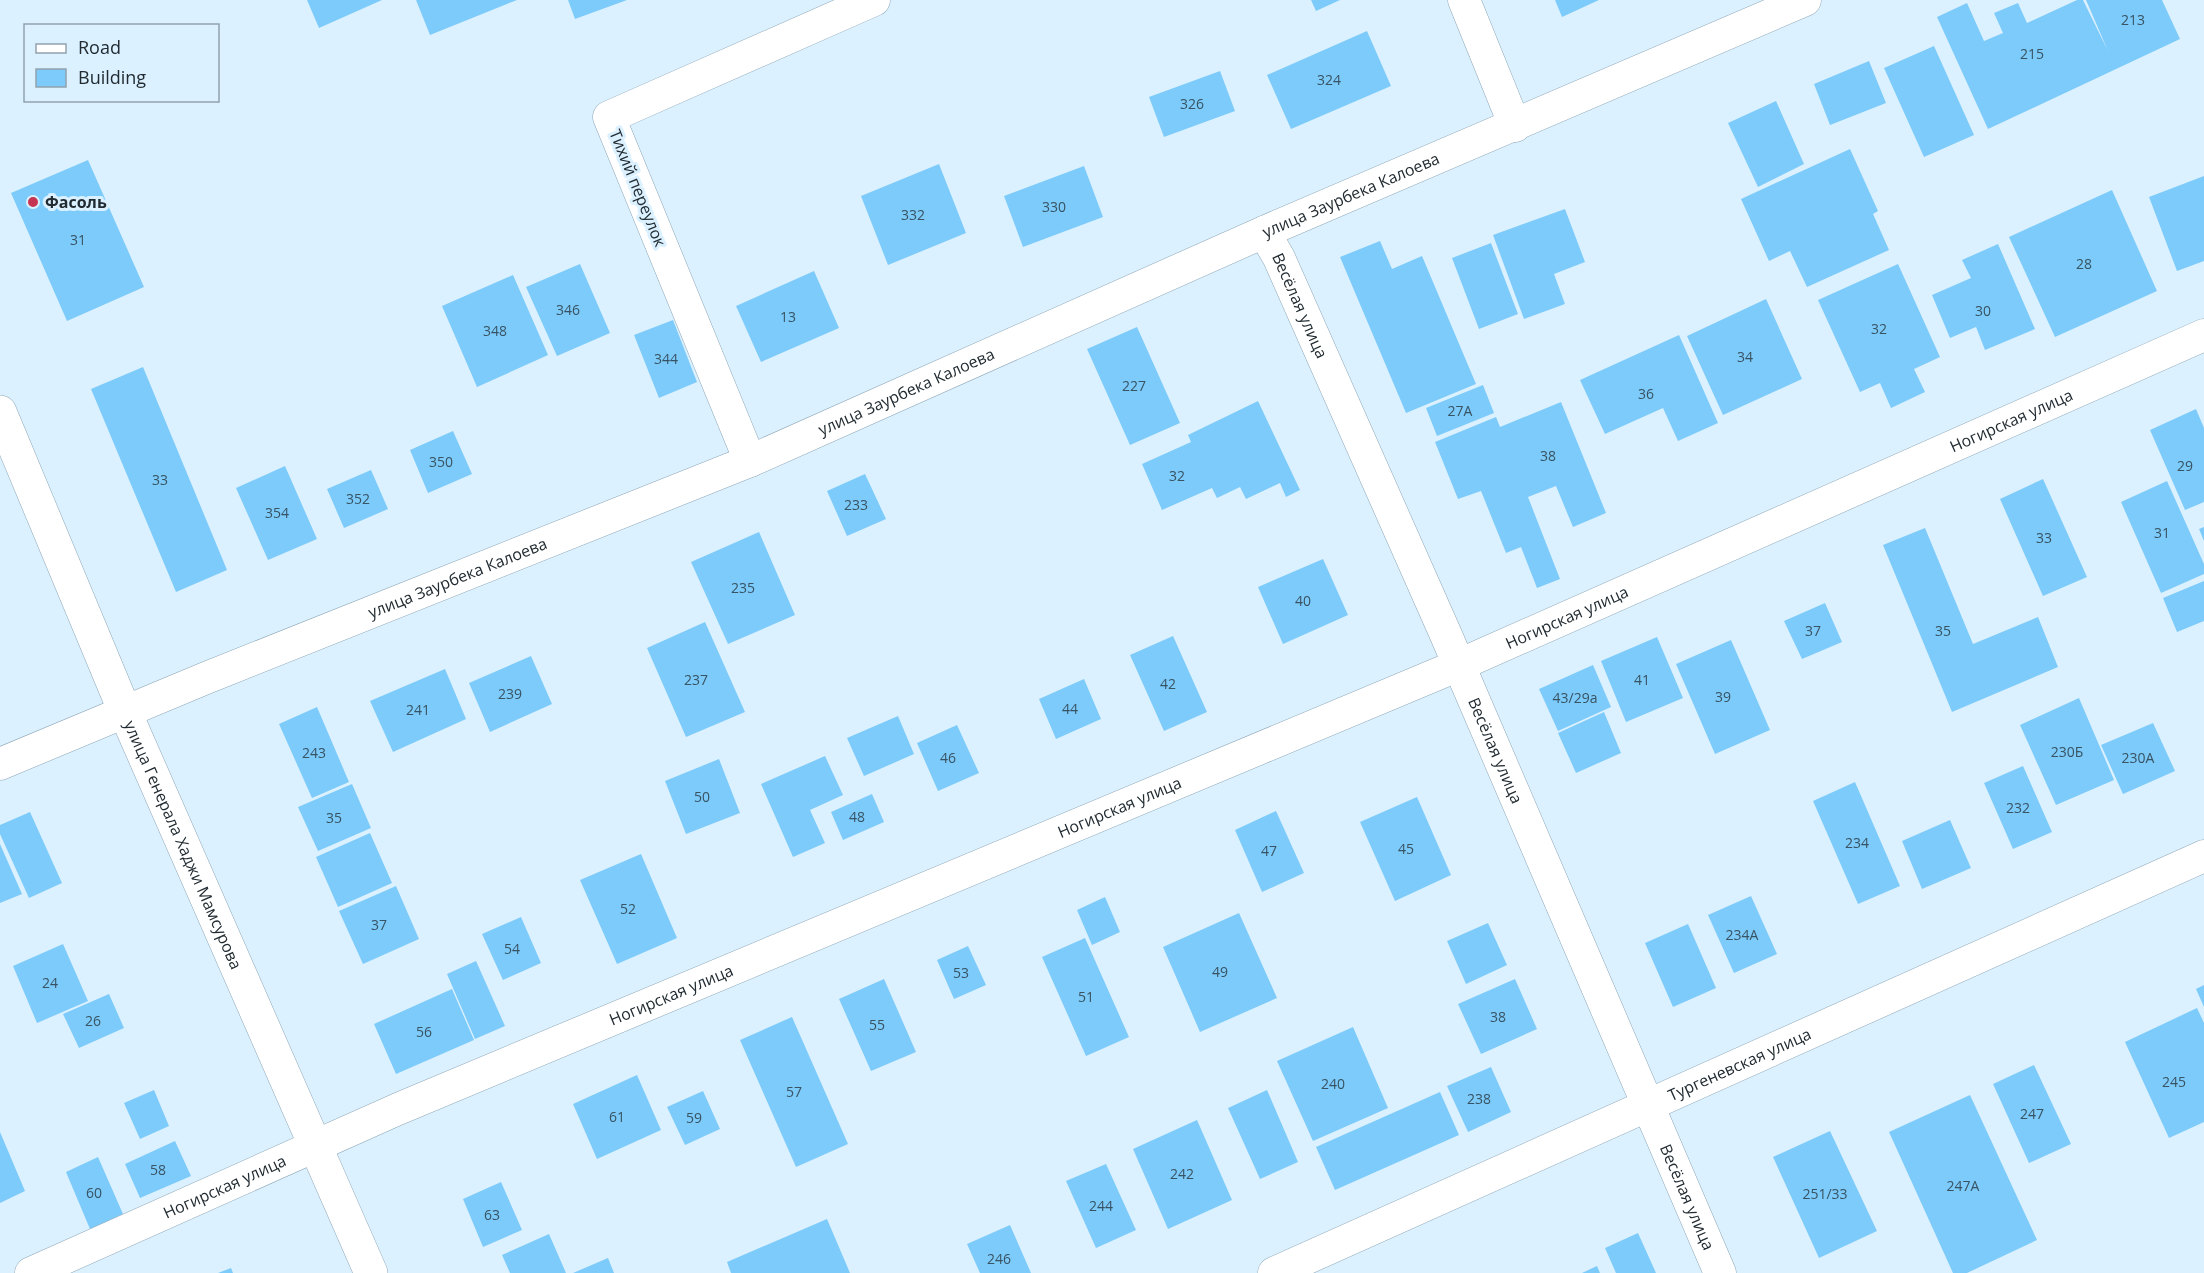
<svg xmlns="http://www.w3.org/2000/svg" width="2204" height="1273" font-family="'Open Sans',sans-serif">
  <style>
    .building { fill: #7dcbfa }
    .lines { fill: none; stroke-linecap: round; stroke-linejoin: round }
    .minor-casing { stroke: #8ea7b7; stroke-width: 33 }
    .primary-casing { stroke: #8ea7b7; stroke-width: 34 }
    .minor { stroke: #fff; stroke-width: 32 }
    .primary { stroke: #fff; stroke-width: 33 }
    .poi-dot { fill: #c53450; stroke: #dcf1ff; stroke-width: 2 }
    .labels { text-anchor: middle; stroke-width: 6; stroke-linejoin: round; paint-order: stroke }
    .number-label { font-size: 14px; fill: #385363 }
    .street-label { font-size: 16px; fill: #212b31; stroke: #dcf1ff }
    .poi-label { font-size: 16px; font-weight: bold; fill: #212b31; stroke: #dcf1ff; text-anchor: start }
  </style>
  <rect width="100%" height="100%" fill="#dcf1ff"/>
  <path class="building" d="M307 0H382L319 28Z
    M416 0H517L430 35Z
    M568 0H627L575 19Z
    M1311 0H1340L1316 11Z
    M1555 0H1599L1562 17Z
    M2077 0H2083L2108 51 2086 0H2162L2180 39 1988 129 1937 17 1967 3 1984 41 2003 33 1994 13 2018 3 2027 23Z
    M1367 31 1391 86 1291 129 1267 75Z
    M1934 46 1974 135 1924 157 1884 68Z
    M1869 61 1886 103 1830 125 1814 84Z
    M1220 71 1235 111 1164 137 1149 97Z
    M1776 101 1804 164 1758 187 1728 123Z
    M1850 149 1878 211 1873 214 1889 250 1807 287 1790 251 1769 261 1741 199Z
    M88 160 144 287 67 321 11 193Z
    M939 164 966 233 888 265 861 196Z
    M1084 166 1103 217 1023 247 1004 196Z
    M2204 176V261L2177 271 2149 197Z
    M2112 190 2157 291 2055 337 2009 237Z
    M1565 209 1585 262 1554 274 1565 304 1524 319 1493 235Z
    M1380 241 1392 269 1422 256 1476 384 1406 413 1340 257Z
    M1491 243 1518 314 1479 329 1452 258Z
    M1998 244 2035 329 1985 350 1976 327 1950 338 1932 295 1971 278 1962 260Z
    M580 264 610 333 557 356 526 287Z
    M1898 264 1940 357 1914 369 1925 392 1891 408 1880 383 1860 392 1818 300Z
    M814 271 839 328 761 362 736 306Z
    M513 275 548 355 477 387 442 306Z
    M1766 299 1802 379 1723 415 1687 336Z
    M673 320 697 382 659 398 634 335Z
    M1137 327 1180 423 1130 445 1087 349Z
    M1679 335 1718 423 1678 441 1663 408 1605 434 1580 380Z
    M143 367 227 570 176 592 91 389Z
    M1483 385 1494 413 1437 436 1426 408Z
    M1258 401 1300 490 1286 497 1280 483 1246 499 1240 487 1217 498 1212 488 1162 510 1142 464 1191 442 1188 435Z
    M1561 402 1606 513 1573 527 1556 486 1528 497 1560 579 1537 588 1521 547 1506 553 1481 491 1458 499 1435 442 1496 417 1500 427Z
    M2196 409 2204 428V502L2185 510 2150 430Z
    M453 431 472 474 428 493 410 450Z
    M285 466 317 539 268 560 236 488Z
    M371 470 388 509 344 528 327 489Z
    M865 474 886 519 847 536 827 491Z
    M2043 479 2087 577 2043 596 2000 499Z
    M2167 481 2204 564V574L2161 593 2121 502Z
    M2204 527V541L2199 529Z
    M1925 528 1973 644 2038 617 2058 667 1952 712 1883 545Z
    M759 532 795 615 728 644 691 562Z
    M1323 559 1348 615 1283 644 1258 587Z
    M2204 581V621L2177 632 2163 598Z
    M1825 603 1842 642 1802 659 1784 621Z
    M705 622 745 712 686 737 647 648Z
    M1173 636 1207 712 1164 731 1130 655Z
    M1657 637 1683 698 1626 722 1601 661Z
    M1731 640 1770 730 1715 754 1676 664Z
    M531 656 552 704 490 732 469 683Z
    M1593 665 1611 707 1558 731 1539 689Z
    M445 669 466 719 393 752 370 701Z
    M1084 679 1101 719 1056 739 1039 699Z
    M2079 698 2114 780 2056 805 2020 725Z
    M317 707 349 782 312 798 279 724Z
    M1604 712 1621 753 1576 773 1558 733Z
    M898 716 914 754 864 776 847 738Z
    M2153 723 2175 771 2123 794 2101 745Z
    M957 725 979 773 938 791 917 743Z
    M825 756 843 795 810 810 825 843 793 857 761 784Z
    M719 759 740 813 686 834 665 781Z
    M2023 766 2052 832 2013 849 1984 783Z
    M1855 782 1900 886 1858 904 1813 801Z
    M352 784 371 828 318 851 298 807Z
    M872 794 884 822 843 840 831 812Z
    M1417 797 1451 875 1395 901 1360 822Z
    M1276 811 1304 873 1262 892 1235 830Z
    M30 812 62 883 29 898 0 834V825Z
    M1950 820 1971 868 1922 889 1902 841Z
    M370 833 392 883 338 907 316 857Z
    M0 844 22 894 0 903Z
    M641 854 677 938 617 964 580 880Z
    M396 886 419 939 363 964 339 911Z
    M1751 896 1777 954 1734 973 1708 915Z
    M1105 897 1120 932 1092 945 1077 910Z
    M1239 913 1277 998 1200 1032 1163 947Z
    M521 917 541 963 503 980 482 934Z
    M1488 923 1507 965 1466 984 1447 941Z
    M1688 924 1716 988 1673 1007 1645 943Z
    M1085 938 1129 1037 1086 1056 1042 957Z
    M63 944 88 1001 37 1023 13 966Z
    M968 946 986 985 954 999 937 960Z
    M476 961 505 1026 475 1039 447 974Z
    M884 979 916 1052 871 1071 839 999Z
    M1515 979 1537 1029 1481 1054 1458 1004Z
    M2204 985V1007L2196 989Z
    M452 989 474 1040 396 1074 374 1024Z
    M109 994 124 1028 79 1048 63 1014Z
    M2197 1008 2204 1023V1122L2169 1138 2125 1042Z
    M792 1017 848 1144 796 1167 740 1040Z
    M1353 1027 1388 1108 1313 1141 1277 1061Z
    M2034 1065 2071 1144 2029 1163 1993 1084Z
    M1491 1067 1511 1112 1468 1132 1447 1086Z
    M637 1075 661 1130 597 1159 573 1104Z
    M154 1090 169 1126 140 1139 124 1103Z
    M1267 1090 1298 1162 1260 1179 1228 1108Z
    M703 1091 720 1129 685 1145 667 1107Z
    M1440 1092 1459 1135 1335 1190 1316 1147Z
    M1970 1095 2037 1240 1967 1273H1953L1889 1132Z
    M1197 1120 1232 1200 1168 1229 1133 1149Z
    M1830 1131 1877 1231 1819 1258 1773 1157Z
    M0 1132 25 1191 0 1203Z
    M175 1141 191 1176 140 1198 125 1164Z
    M98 1157 123 1214 90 1229 66 1172Z
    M1106 1164 1136 1230 1096 1248 1066 1181Z
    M501 1182 522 1230 483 1247 463 1199Z
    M827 1219 850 1273H731L727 1262Z
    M1010 1225 1031 1273H980L967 1244Z
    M1638 1233 1656 1273H1616L1605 1248Z
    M549 1234 566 1273H510L502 1255Z
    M608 1258 614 1273H573Z
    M1597 1266 1600 1273H1582Z
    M231 1268 233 1273H218Z"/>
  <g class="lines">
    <g class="minor-casing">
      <g id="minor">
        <path d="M1464 0 1515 126"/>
        <path id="s1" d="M1264 232 1279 258 1446 635 1720 1273"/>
        <path d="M750 461 609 117 874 0"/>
        <path id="s2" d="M0 764 206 678 750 461 1264 232 1805 0"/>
        <path id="s3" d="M31 1273 398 1109 1459 665 2204 335"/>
        <path id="s4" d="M1274 1273 2204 856"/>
      </g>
    </g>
    <g class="primary-casing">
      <g id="primary">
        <path id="s5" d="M0 412 125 712 371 1273"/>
      </g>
    </g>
    <use href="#minor" class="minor"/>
    <use href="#primary" class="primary"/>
  </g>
  <circle class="poi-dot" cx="33" cy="202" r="6"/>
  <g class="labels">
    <g class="number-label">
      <text x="2133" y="25">213</text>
      <text x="2032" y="59">215</text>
      <text x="1329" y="85">324</text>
      <text x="1192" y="109">326</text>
      <text x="1054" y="212">330</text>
      <text x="913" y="220">332</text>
      <text x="78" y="245">31</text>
      <text x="2084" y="269">28</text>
      <text x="568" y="315">346</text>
      <text x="1983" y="316">30</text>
      <text x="788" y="322">13</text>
      <text x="1879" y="334">32</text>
      <text x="495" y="336">348</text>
      <text x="1745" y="362">34</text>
      <text x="666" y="364">344</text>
      <text x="1134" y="391">227</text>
      <text x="1646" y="399">36</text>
      <text x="1460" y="416">27А</text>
      <text x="1548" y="461">38</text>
      <text x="441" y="467">350</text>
      <text x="2185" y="471">29</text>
      <text x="1177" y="481">32</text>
      <text x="160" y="485">33</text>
      <text x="358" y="504">352</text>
      <text x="856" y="510">233</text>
      <text x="277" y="518">354</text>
      <text x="2162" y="538">31</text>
      <text x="2044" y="543">33</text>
      <text x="743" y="593">235</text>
      <text x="1303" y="606">40</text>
      <text x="1813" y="636">37</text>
      <text x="1943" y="636">35</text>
      <text x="696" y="685">237</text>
      <text x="1642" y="685">41</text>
      <text x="1168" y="689">42</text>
      <text x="510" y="699">239</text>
      <text x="1723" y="702">39</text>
      <text x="1575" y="703">43/29а</text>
      <text x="1070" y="714">44</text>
      <text x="418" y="715">241</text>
      <text x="2067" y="757">230Б</text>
      <text x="314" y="758">243</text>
      <text x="948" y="763">46</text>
      <text x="2138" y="763">230А</text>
      <text x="702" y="802">50</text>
      <text x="2018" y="813">232</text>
      <text x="857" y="822">48</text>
      <text x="334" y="823">35</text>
      <text x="1857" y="848">234</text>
      <text x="1406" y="854">45</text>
      <text x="1269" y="856">47</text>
      <text x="628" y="914">52</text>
      <text x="379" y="930">37</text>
      <text x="1742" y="940">234А</text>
      <text x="512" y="954">54</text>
      <text x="1220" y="977">49</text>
      <text x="961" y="978">53</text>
      <text x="50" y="988">24</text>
      <text x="1086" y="1002">51</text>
      <text x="1498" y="1022">38</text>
      <text x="93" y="1026">26</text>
      <text x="877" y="1030">55</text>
      <text x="424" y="1037">56</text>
      <text x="2174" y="1087">245</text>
      <text x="1333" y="1089">240</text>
      <text x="794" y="1097">57</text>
      <text x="1479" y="1104">238</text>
      <text x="2032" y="1119">247</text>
      <text x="617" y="1122">61</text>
      <text x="694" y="1123">59</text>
      <text x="158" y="1175">58</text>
      <text x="1182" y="1179">242</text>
      <text x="1963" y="1191">247А</text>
      <text x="94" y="1198">60</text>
      <text x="1825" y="1199">251/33</text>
      <text x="1101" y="1211">244</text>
      <text x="492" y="1220">63</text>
      <text x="999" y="1264">246</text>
    </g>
    <g class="street-label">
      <text transform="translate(638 188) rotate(68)" y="6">Тихий переулок</text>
      <text dy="6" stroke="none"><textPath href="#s2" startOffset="1466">улица Заурбека Калоева</textPath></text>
      <text dy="6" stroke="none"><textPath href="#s1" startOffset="82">Весёлая улица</textPath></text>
      <text dy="6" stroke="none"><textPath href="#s2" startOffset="980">улица Заурбека Калоева</textPath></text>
      <text dy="6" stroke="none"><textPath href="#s3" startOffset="2156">Ногирская улица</textPath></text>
      <text dy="6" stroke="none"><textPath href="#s2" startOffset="494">улица Заурбека Калоева</textPath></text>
      <text dy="6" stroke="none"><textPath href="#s3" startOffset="1670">Ногирская улица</textPath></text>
      <text dy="6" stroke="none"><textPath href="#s1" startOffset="568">Весёлая улица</textPath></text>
      <text dy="6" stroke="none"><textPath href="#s3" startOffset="1184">Ногирская улица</textPath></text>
      <text dy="6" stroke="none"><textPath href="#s5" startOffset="470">улица Генерала Хаджи Мамсурова</textPath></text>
      <text dy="6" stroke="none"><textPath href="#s3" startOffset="698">Ногирская улица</textPath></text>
      <text dy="6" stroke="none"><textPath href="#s4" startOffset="510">Тургеневская улица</textPath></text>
      <text dy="6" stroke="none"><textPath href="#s3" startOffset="212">Ногирская улица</textPath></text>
      <text dy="6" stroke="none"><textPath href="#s1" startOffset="1054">Весёлая улица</textPath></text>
    </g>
    <g class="poi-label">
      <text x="45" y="208">Фасоль</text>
    </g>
  </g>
  <rect x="24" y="24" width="195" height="78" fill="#dcf1ff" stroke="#91a2ad" stroke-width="1.5"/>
  <rect x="36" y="44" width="30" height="9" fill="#ffffff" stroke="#91a2ad" stroke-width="1.5"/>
  <text x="78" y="54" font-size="18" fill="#212b31">Road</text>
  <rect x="36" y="69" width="30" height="18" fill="#7dcbfa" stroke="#91a2ad" stroke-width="1.5"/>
  <text x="78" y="84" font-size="18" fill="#212b31">Building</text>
</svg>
